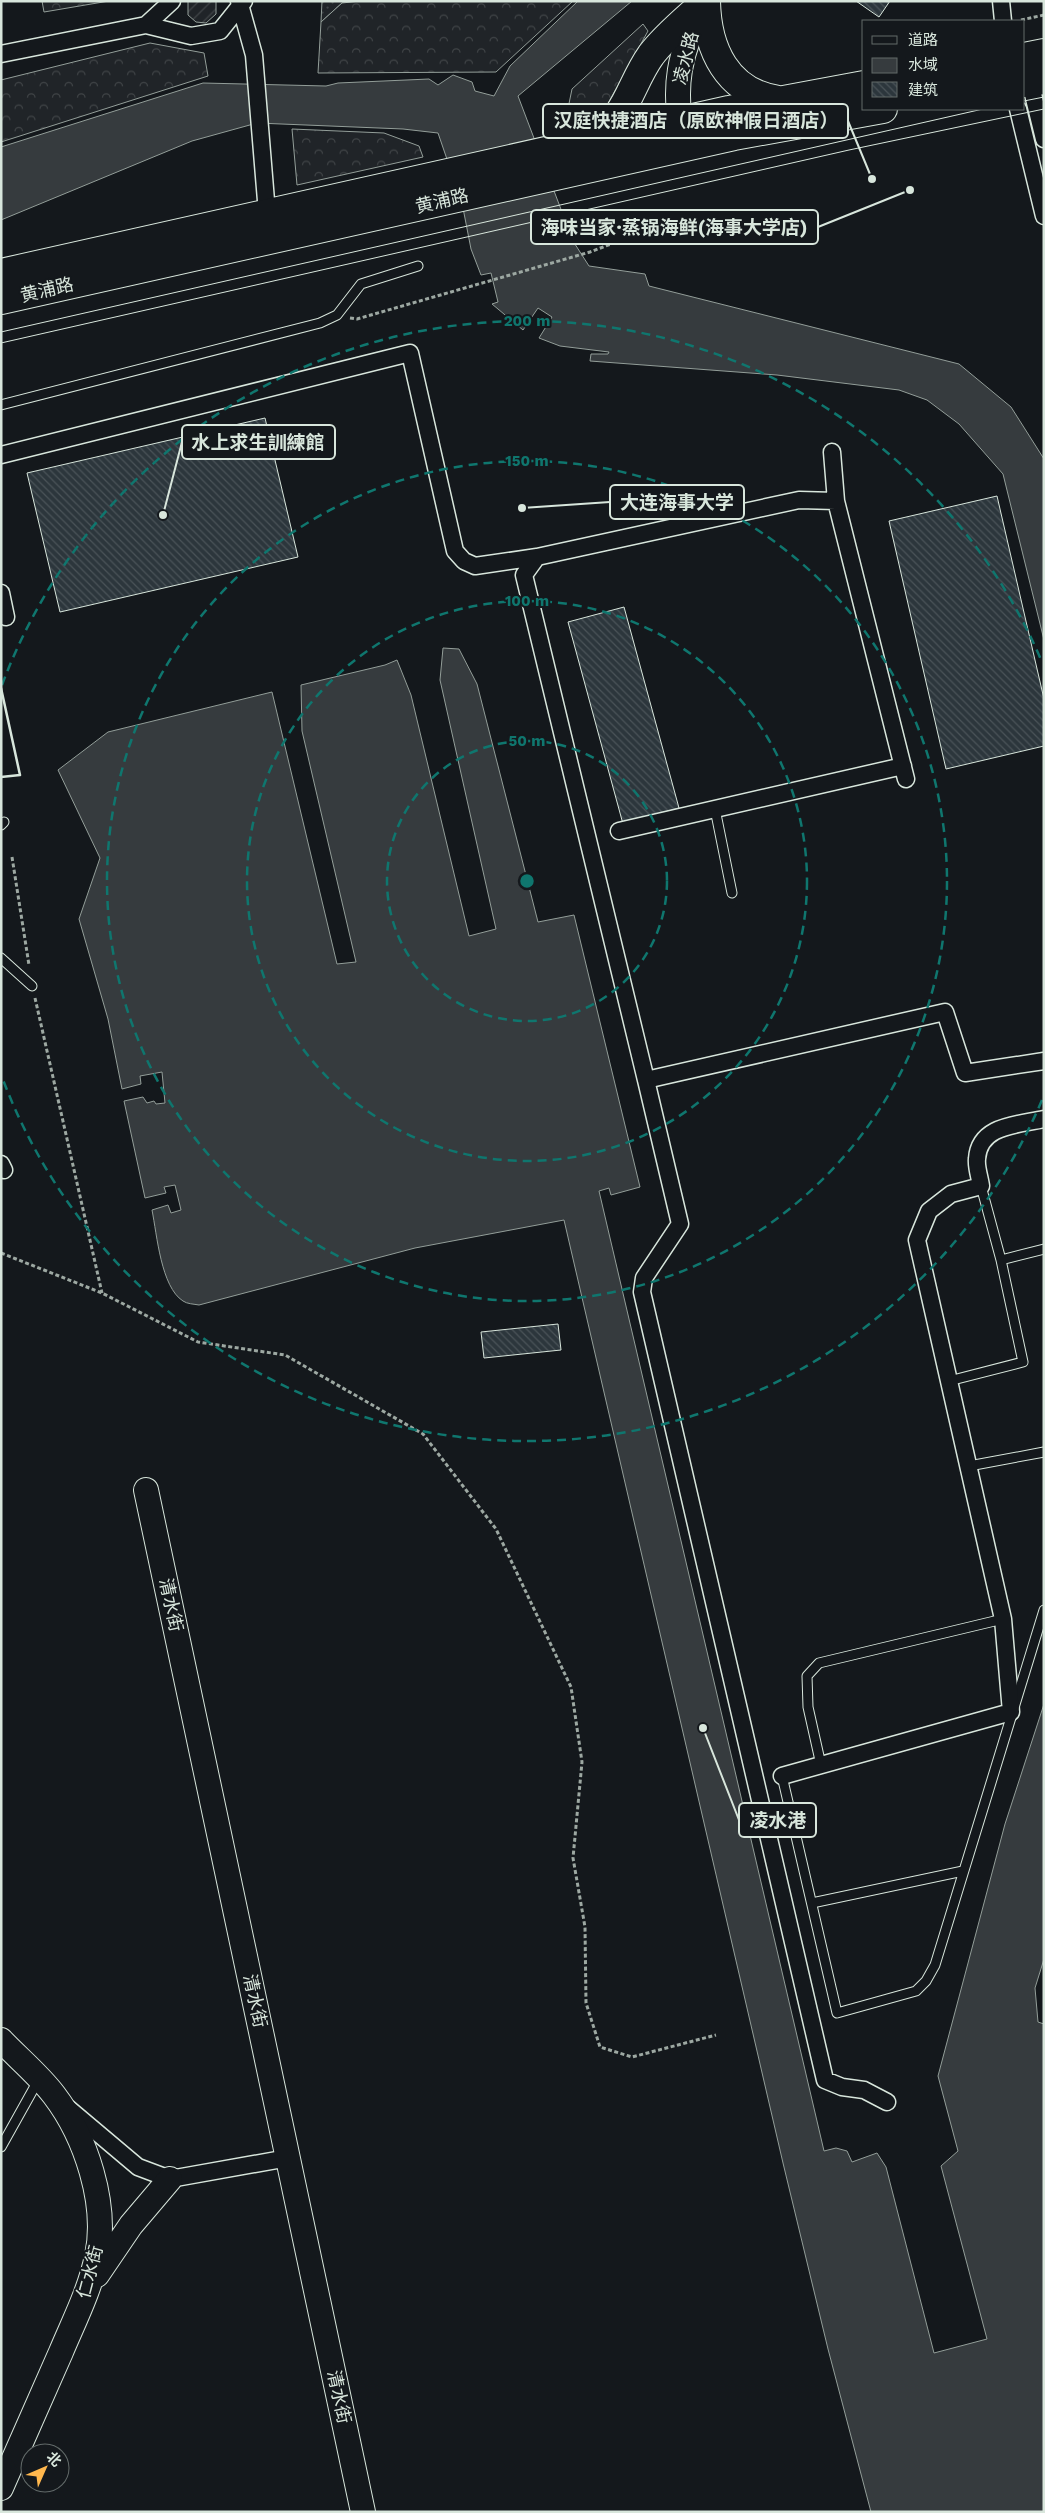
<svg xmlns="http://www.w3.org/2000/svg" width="1045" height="2513" font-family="'Work Sans','Noto Sans SC',sans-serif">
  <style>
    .grass { fill: url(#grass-dots); stroke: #939e99 }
    .forest { fill: url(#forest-crowns); stroke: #939e99 }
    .garden { fill: url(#garden-furrows); stroke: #939e99 }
    .water { fill: #363b3e; stroke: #939e99 }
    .building { fill: url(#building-back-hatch); stroke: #d8e6dc }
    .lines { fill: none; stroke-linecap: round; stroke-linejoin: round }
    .lane-casing { stroke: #d8e6dc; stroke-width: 11 }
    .street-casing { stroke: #d8e6dc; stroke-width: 19 }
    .secondary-casing { stroke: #d8e6dc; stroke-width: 26 }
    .highway-casing { stroke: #d8e6dc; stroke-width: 30 }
    .path { stroke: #9da8a2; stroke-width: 3; stroke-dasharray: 4 2.5; stroke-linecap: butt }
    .lane { stroke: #14181c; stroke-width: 9 }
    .street { stroke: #14181c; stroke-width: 16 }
    .secondary { stroke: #14181c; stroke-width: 24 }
    .highway { stroke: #14181c; stroke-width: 28 }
    .tram { stroke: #d8e6dc; stroke-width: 1 }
    .wall { stroke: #d8e6dc; stroke-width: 2.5 }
    .ring { fill: none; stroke: #0f766e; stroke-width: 2.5; stroke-dasharray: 9 6 }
    .labels { text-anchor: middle; stroke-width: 4; stroke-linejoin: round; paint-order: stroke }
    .street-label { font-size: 18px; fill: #d8e6dc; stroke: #14181c }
    .centre { fill: #0f766e; stroke: #14181c; stroke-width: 2.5 }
    .ring-label { font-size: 15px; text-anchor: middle; font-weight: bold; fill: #0f766e; stroke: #14181c; stroke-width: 4; stroke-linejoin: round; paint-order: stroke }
    .leader { fill: none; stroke: #d8e6dc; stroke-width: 2 }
    .callout-dot { fill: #d8e6dc; stroke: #14181c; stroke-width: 2 }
    .callout { fill: #14181c; stroke: #d8e6dc; stroke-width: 2 }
    .callout-label { font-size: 19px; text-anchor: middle; font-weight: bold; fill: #d8e6dc }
  </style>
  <defs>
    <pattern id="grass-dots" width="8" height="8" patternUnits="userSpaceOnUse" patternTransform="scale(1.25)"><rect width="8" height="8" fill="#202428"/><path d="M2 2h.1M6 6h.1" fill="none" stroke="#404447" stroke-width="1.8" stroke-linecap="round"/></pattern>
    <pattern id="forest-crowns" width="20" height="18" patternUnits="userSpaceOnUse" patternTransform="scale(1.25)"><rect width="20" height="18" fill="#202428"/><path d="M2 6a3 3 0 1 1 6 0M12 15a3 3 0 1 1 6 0" fill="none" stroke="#404447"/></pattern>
    <pattern id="garden-furrows" width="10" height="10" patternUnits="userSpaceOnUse" patternTransform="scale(1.25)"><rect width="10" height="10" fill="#202428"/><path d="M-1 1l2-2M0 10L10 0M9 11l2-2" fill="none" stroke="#404447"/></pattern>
    <pattern id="building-back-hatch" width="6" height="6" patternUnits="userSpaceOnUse" patternTransform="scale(1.25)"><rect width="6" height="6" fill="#2c363c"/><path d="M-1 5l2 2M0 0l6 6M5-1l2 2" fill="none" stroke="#4a5358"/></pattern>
  </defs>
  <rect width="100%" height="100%" fill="#14181c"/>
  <path class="grass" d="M322 1H360L342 3 321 22Z"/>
  <path class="forest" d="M42 1H109L44 12Z
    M360 1H573L496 72 318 73 321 22 342 3Z
    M643 24 648 31 607 105 595 119 569 127 565 123 572 89Z
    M150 43 204 53 208 76 1 142V80Z
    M292 129 384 133 419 146 423 157 297 185Z"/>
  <path class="garden" d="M188 1H216V14L206 23 196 22 188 15Z"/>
  <path class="water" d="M578 1H632L518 96 573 241 589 266 645 274 649 286 959 364 1011 407 1044 459V640L1003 474 959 424 927 400 899 390 777 375 590 361 591 354H608L609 352 560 346 539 338 552 317 538 308 523 330 492 304 498 302 491 273 481 275 471 249 462 203 438 133 403 129 257 123 192 141 1 220V147L203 83 326 86 338 83 429 79 438 85 453 75 472 82 475 91 494 96 510 66Z
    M443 648 459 649 477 684 538 922 574 915 640 1187 611 1195 609 1188 599 1191 824 2151 836 2148 847 2151 852 2162 877 2153 886 2167 934 2353 987 2339 941 2166 958 2151 938 2076 1005 1824 1044 1704V1959L1035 1988 1038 2022 1044 2024V2512H871L828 2349 783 2163 564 1220 415 1248 199 1305C194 1304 187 1304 183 1301 161 1287 157 1235 152 1210L168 1205 171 1213 181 1210 175 1185 164 1187 166 1193 145 1198 124 1101 143 1097 147 1103 154 1101 156 1104 165 1103 162 1072 140 1076 141 1084 122 1089 108 1019 79 919 100 858 58 770 108 732 272 692 337 964 356 962 302 731 301 685 385 665 397 660 411 695 469 936 496 929 440 680Z"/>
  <path class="building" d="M856 1H890L879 17Z
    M265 418 298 557 60 612 27 473Z
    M997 496 1044 699V746L946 769 889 521Z
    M624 607 679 808 623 824 568 622Z
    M558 1324 561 1350 484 1358 481 1332Z"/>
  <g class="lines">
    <g class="lane-casing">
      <path id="lane" d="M1 405 320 323 337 315 361 284 418 266
        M715 809 732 893
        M1 825 4 822
        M1 958 32 986
        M1001 1260 1044 1249
        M949 1381 1023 1362 1001 1260 981 1186
        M969 1466 1044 1452
        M821 1765 808 1707 807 1676 819 1663 1003 1619
        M782 1776 837 2013 916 1991 926 1981 935 1965 1044 1610
        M812 1903 963 1871
        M1 2147 39 2079"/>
    </g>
    <g class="street-casing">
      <path id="street" d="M239 1 254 55 267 213
        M1001 1 1003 21
        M146 25 191 36 220 31 244 1
        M1 54 146 25 172 1
        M1030 82 1044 139
        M1018 109 1044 216
        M832 452 836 501 906 779
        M1 455 410 353 455 551 464 561 475 566 537 557
        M836 501 799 500 537 557 524 575 646 1080 945 1012 965 1073 1044 1061
        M1 593 6 617
        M619 831 903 766
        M646 1080 680 1224 644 1278 642 1292 825 2080 842 2087 864 2090 887 2102
        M1 1164 4 1170
        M782 1776 1011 1712 1003 1619 917 1240 929 1211 951 1194 981 1186C980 1178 976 1167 977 1159 979 1125 1017 1125 1044 1119
        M68 2108 138 2167 170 2179 288 2158"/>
    </g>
    <g class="secondary-casing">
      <path id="secondary" d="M683 138C672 88 679 51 703 7
        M146 1490 363 2512
        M1 2040C18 2058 39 2075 54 2095 86 2137 108 2204 97 2256 90 2290 74 2321 61 2352 41 2397 21 2443 1 2488
        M97 2275 131 2225 170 2179"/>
    </g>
    <g class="highway-casing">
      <path id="highway" d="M706 1C707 49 727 93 779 100
        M1024 57 1044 53
        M1024 83 1044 80
        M592 138C628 117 629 86 651 55 666 35 688 18 706 1
        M1 273 729 110 864 85
        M1 300 734 136 883 109"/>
    </g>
    <path class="path" d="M1021 20 1044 15
      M350 318 357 319 590 252 640 233 736 211
      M12 857 29 965
      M35 998 102 1293
      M1 1253 102 1293 198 1342 285 1355 423 1434 496 1529 571 1687 582 1762 573 1858 585 1927 586 2003 600 2047 632 2057 716 2035"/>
    <use href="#lane" class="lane"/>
    <use href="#street" class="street"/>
    <use href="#secondary" class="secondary"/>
    <use href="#highway" class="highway"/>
    <path class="tram" d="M1024 101 1044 97
      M1 332 983 109
      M1 343 849 150 1044 109"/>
    <path class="wall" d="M1 688 20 775 1 777"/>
  </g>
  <g class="ring">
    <circle cx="527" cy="881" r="140"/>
    <circle cx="527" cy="881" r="280"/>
    <circle cx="527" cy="881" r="420"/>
    <path d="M1042 1100A560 560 0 0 1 2 1077M2 685A560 560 0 0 1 1042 662"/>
  </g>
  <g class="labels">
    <g class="street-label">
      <text transform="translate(686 58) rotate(-76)" y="6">凌水路</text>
      <text transform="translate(442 201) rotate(-13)" y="6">黄浦路</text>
      <text transform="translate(47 290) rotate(-13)" y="6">黄浦路</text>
      <text transform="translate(171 1605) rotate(78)" y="6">清水街</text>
      <text transform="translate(255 2001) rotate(78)" y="6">清水街</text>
      <text transform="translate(90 2272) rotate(-75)" y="6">仁水街</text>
      <text transform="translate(339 2397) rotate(78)" y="6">清水街</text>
    </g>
  </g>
  <circle cx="527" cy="881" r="8" class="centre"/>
  <g class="ring-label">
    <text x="527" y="326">200 m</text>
    <text x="527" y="466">150 m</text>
    <text x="527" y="606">100 m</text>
    <text x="527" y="746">50 m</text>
  </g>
  <path class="leader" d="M872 179L848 121M910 190L818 227M163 515L182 442M522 508L610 502M703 1728L739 1820"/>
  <g class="callout-dot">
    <circle cx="872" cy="179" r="5"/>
    <circle cx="910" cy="190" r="5"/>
    <circle cx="163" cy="515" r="5"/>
    <circle cx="522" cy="508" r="5"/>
    <circle cx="703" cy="1728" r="5"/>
  </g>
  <g class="callout">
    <rect x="543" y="104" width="305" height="34" rx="5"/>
    <rect x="531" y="210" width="287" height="34" rx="5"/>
    <rect x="182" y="425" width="153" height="34" rx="5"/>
    <rect x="610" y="485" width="134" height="34" rx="5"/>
    <rect x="739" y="1803" width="77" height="34" rx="5"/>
  </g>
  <g class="callout-label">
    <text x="696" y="127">汉庭快捷酒店（原欧神假日酒店）</text>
    <text x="674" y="234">海味当家·蒸锅海鲜(海事大学店)</text>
    <text x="258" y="449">水上求生訓練館</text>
    <text x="677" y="509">大连海事大学</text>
    <text x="778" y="1827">凌水港</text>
  </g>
  <rect width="1045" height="2513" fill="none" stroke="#d8e6dc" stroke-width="5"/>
  <rect x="862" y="20" width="162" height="90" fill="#14181c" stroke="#626a69"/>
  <rect x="872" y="36" width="25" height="8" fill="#14181c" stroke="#626a69"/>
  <text x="908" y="45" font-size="15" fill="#d8e6dc">道路</text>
  <rect x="872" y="58" width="25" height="15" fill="#363b3e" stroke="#626a69"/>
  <text x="908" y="70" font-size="15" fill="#d8e6dc">水域</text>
  <rect x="872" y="82" width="25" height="15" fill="url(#building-back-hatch)" stroke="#626a69"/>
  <text x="908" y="95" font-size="15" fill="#d8e6dc">建筑</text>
  <g transform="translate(45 2468) rotate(45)"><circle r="24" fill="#14181c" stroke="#626a69"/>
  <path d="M0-4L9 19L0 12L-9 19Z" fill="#ffb74d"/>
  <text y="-8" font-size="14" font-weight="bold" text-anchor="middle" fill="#d8e6dc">北</text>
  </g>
</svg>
